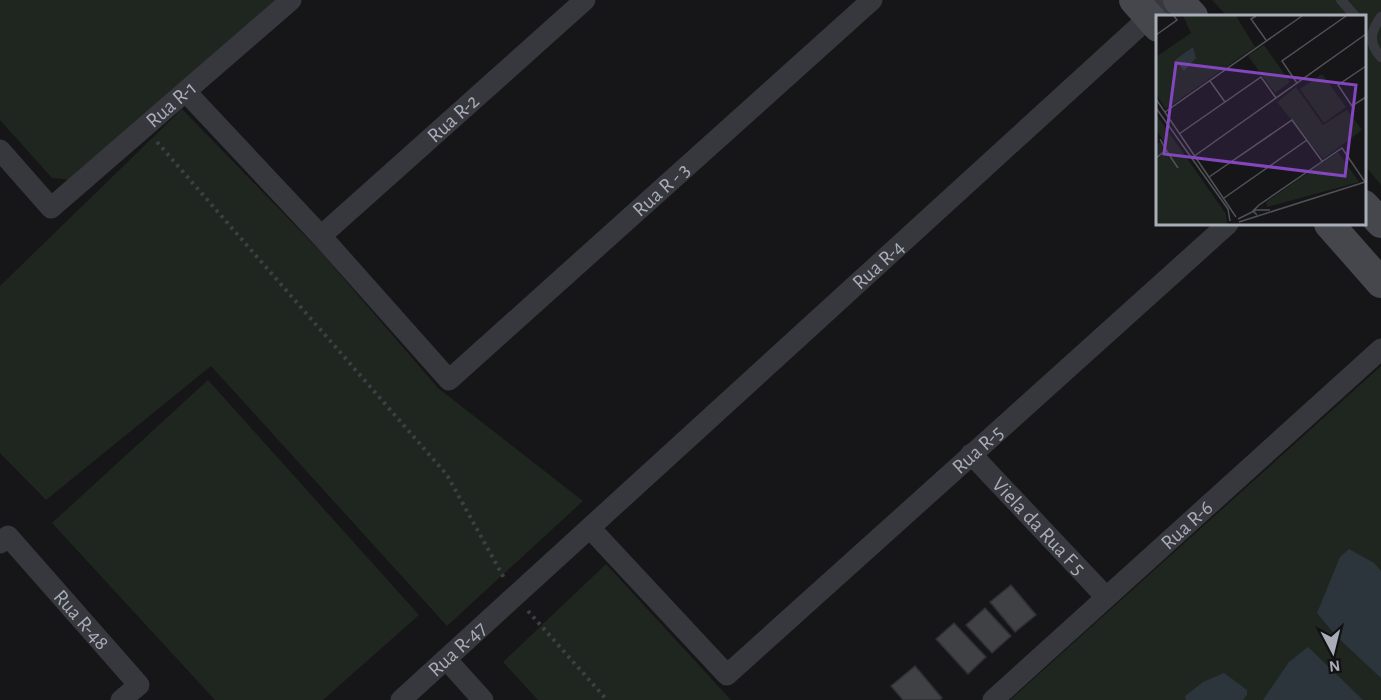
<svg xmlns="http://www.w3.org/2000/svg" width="1381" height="700" font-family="'Alegreya Sans',sans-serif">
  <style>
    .green { fill: #1e261f }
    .water { fill: #2c353c }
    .building { fill: #404145; stroke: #303034; stroke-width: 1.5 }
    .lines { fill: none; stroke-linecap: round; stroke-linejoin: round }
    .path { stroke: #3d3f44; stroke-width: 4; stroke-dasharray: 3 4.5; stroke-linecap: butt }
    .lane { stroke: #37383d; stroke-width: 10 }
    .street { stroke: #37383d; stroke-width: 21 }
    .secondary { stroke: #45474d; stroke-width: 30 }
    .labels { text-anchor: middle; stroke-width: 4.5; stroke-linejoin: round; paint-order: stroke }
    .street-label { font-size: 21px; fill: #a8adb8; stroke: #111113 }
    .inset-road { fill: none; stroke: #505258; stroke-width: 1.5 }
    .view { fill: #8446be; fill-opacity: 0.15; stroke: #8446be; stroke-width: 3 }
    .inset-edge { fill: none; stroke: #a8adb8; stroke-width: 3 }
  </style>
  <rect width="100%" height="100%" fill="#161618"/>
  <path class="green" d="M0 0H275L71 180 52 178 0 120Z
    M1212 0H1381V185L1365 166 1364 16H1227Z
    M182 109 320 251 438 388 583 501 447 626 211 366 46 500 0 453V286Z
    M1381 366V700H1010Z
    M208 380 419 615 323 700H215L52 523Z
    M606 564 731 700H538L503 662Z"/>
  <path class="water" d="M1349 549 1374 563 1381 571V678L1336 636 1317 613 1340 557Z
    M1308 647 1363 700H1263L1289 662Z
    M1224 673 1247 690V695L1243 700H1186L1185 696 1203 682Z"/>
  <path class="building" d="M1011 585 1036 615 1015 632 990 602Z
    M985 608 1011 636 992 653 966 625Z
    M954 623 986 657 968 674 936 639Z
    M915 666 942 698 940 700H903L891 686Z"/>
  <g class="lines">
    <path class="path" d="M157 142 447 475 504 578
      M528 611 607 700"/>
    <path class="lane" d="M1341 0 1355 16
      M1381 17C1370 32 1368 43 1381 57"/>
    <g class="street">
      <path id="s1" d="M186 92 321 236 449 380 872 0"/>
      <path id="s2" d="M0 150 51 208 291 0"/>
      <path id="s3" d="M321 236 585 0"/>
      <path id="s4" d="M971 454 1106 597"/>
      <path id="s5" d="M590 528 727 675 1228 224"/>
      <path id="s6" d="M0 543 8 536 139 685 121 700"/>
      <path d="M446 659 483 700"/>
      <path id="s7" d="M401 700 1168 0"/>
      <path id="s8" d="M993 700 1381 349"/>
    </g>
    <path class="secondary" d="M1134 0 1158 27
      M1178 0 1193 16
      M1364 205 1381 223
      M1329 224 1381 283"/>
  </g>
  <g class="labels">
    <g class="street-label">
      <text dy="7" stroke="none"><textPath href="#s2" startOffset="236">Rua R-1</textPath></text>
      <text dy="7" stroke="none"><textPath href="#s3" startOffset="177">Rua R-2</textPath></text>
      <text dy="7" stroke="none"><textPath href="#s1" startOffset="675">Rua R - 3</textPath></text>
      <text dy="7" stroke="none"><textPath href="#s7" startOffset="646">Rua R-4</textPath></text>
      <text dy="7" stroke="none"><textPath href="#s5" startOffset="538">Rua R-5</textPath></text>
      <text dy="7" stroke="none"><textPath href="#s8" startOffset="261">Rua R-6</textPath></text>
      <text dy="7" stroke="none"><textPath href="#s4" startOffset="99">Viela da Rua F 5</textPath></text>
      <text dy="7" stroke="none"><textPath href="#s6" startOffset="122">Rua R-48</textPath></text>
      <text dy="7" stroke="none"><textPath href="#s7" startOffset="76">Rua R-47</textPath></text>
    </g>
  </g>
  <g transform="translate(1156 15)">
    <rect width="210" height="210" fill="#161618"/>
    <path d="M27 1H80L99 32 10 94 0 80V42L35 18ZM108 30 134 67 119 78 92 41ZM166 59 190 92 168 108 144 74ZM140 72 167 110 191 95 206 115 167 144 121 87ZM0 99 70 199 71 209H0V130L7 125 0 115ZM182 137 203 167 111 192 110 187Z" fill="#1e261f"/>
    <path d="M37 32 40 43 28 56 19 45Z" fill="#2c353c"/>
    <path class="inset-road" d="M100 1 95 4 110 25M0 20 21 5 18 1M210 51 182 70 196 91 210 82M54 66 69 87M141 68 126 46 190 1M0 84 80 202M0 93 72 194 74 206M9 97 146 1M23 119 105 62 120 83M10 135 22 153M37 142 210 19M0 143 10 135 4 124M53 162 136 105 166 146M68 183 151 125M101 200 97 196 103 190 186 133 209 167M82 204 100 195H114M83 207 209 167"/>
    <path class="view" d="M20 48 200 70 189 161 8 139Z"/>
    <rect width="210" height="210" class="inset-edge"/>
  </g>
  <g transform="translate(1333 652) rotate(173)" stroke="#111113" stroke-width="4.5" paint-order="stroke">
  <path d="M0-4.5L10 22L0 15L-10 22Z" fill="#a8adb8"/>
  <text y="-9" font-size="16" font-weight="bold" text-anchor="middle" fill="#a8adb8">N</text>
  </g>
</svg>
